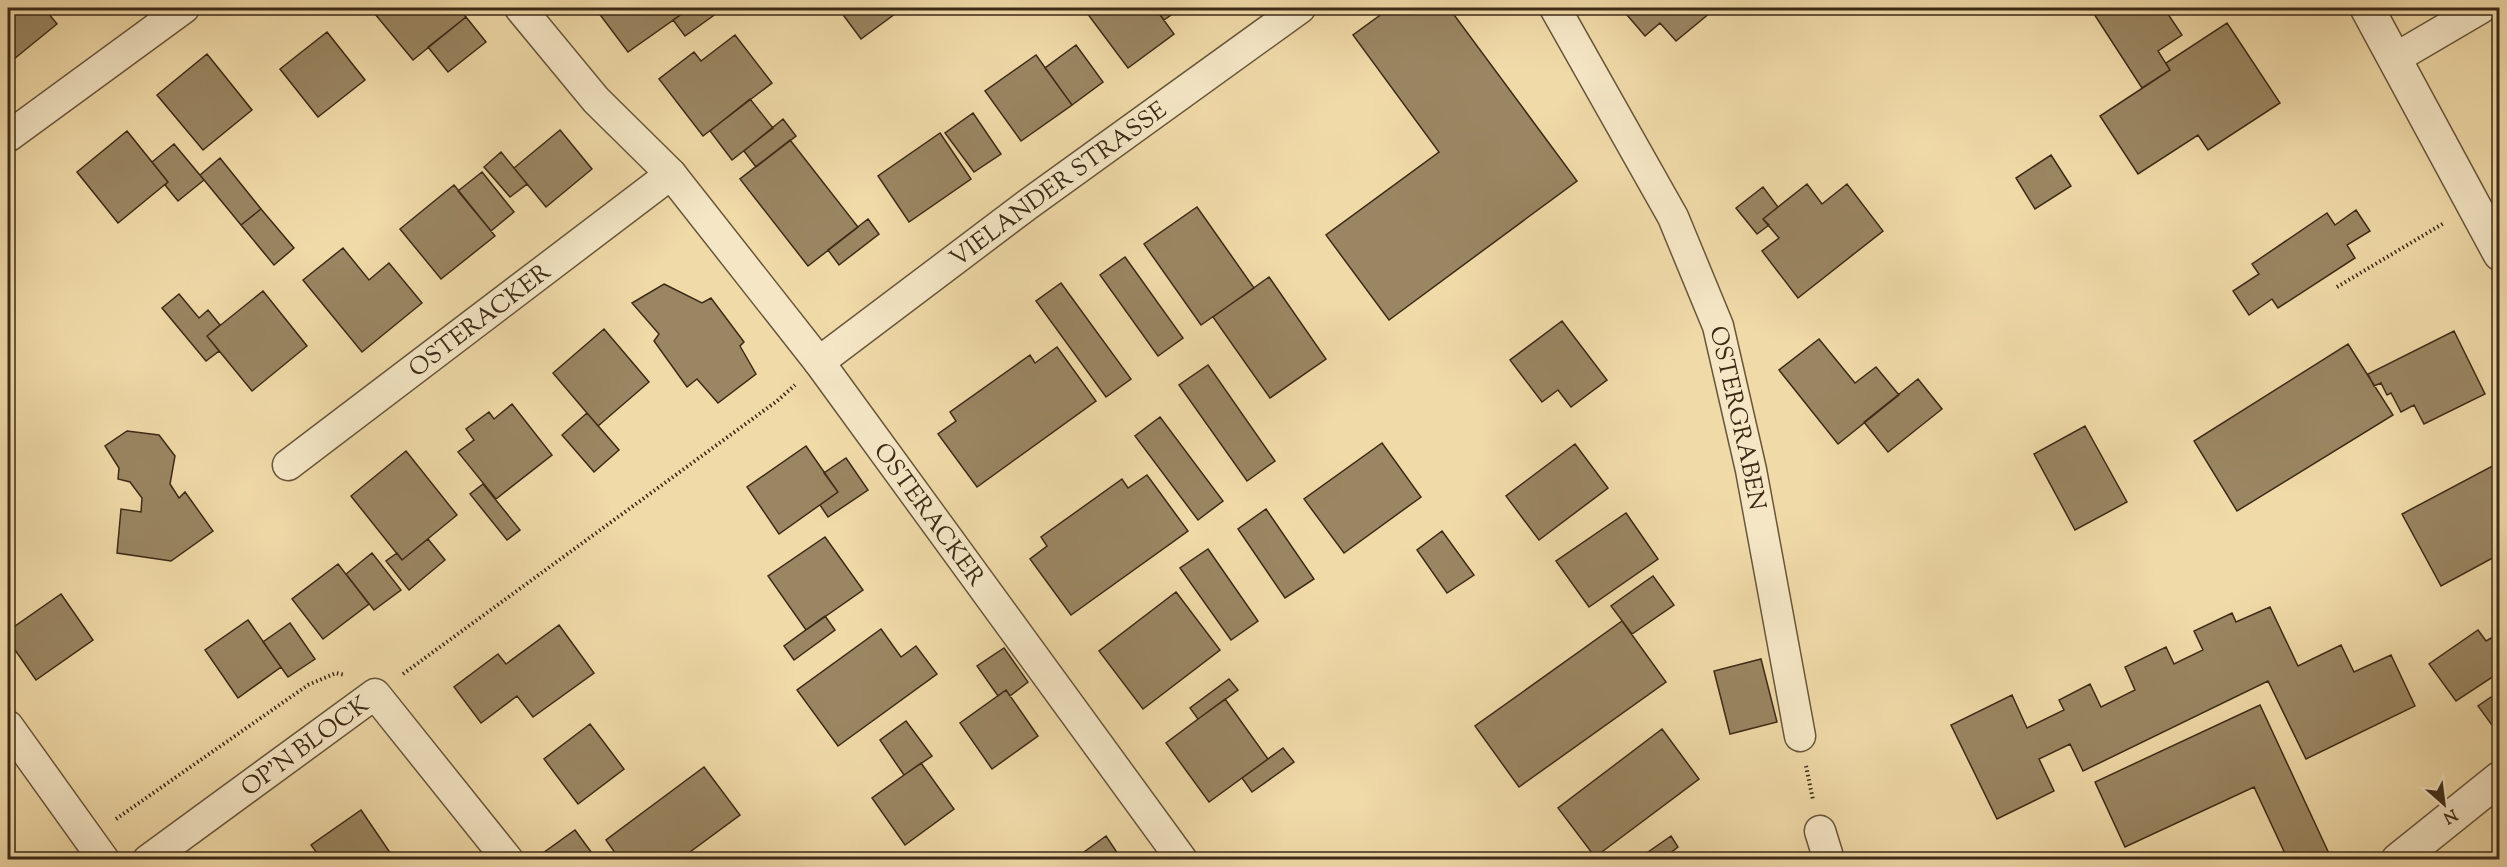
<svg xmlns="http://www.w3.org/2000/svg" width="2507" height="867" font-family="'Sorts Mill Goudy',serif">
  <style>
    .building { fill: #9a8662; stroke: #3c2a17; stroke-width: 1.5 }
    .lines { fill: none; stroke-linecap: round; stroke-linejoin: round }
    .minor-casing { stroke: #69563b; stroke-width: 33 }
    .tertiary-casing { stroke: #69563b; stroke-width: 36 }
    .path { stroke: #3c2a17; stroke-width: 4; stroke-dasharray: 1.5 3; stroke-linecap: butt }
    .minor { stroke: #f5e7c6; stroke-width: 30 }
    .tertiary { stroke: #f5e7c6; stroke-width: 33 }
    .labels { text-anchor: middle; stroke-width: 6; stroke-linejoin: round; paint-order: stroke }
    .street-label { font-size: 24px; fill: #3c2a17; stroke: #f5e7c6 }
  </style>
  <rect width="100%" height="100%" fill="#f0daa8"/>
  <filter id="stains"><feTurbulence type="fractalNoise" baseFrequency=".00333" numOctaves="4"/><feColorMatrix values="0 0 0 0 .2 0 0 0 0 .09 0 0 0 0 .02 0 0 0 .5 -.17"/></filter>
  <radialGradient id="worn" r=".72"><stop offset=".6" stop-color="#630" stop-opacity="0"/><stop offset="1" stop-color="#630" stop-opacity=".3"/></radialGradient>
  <path class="building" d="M8 8H44L57 24 14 59 8 51Z
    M370 8H457L466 17 413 60Z
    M595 8H684L686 11 628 52Z
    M684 8H724L685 36 673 20 686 11Z
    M838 8H903L861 39Z
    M1086 8H1155L1174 34 1128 68 1084 9Z
    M1155 8H1181L1164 20Z
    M1390 8H1449L1577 181 1389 320 1326 235 1439 152 1353 35Z
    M1621 8H1716L1676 41 1660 23 1645 36Z
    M2103 8H2164L2182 35 2158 51 2170 70 2142 88 2094 14Z
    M466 17 486 42 448 72 428 47Z
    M2227 23 2280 103 2208 150 2198 135 2138 174 2100 116 2170 70 2166 63Z
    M327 32 365 80 318 117 280 69Z
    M735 35 772 83 703 136 659 79 694 52 701 61Z
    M1076 45 1103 82 1072 105 1045 68Z
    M207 54 252 110 203 150 157 95Z
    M1036 55 1072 105 1021 141 985 91Z
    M750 99 773 128 732 160 710 131Z
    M973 113 1001 154 974 172 945 133Z
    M783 119 796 136 756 167 744 151Z
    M560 130 592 169 546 207 514 168Z
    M127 131 168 182 118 223 77 172Z
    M940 133 971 179 909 222 878 176Z
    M790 140 858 227 808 266 740 179Z
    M174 144 204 180 178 201 165 185 168 182 152 162Z
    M501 152 527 184 510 197 484 167Z
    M2051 155 2071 186 2035 209 2016 178Z
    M220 158 261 209 241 225 200 175Z
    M482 172 514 212 491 231 458 191Z
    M1807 184 1822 204 1847 184 1883 231 1798 298 1762 251 1779 238 1763 219Z
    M454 185 495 236 441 279 400 229Z
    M1763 187 1778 207 1763 219 1769 225 1757 234 1736 208Z
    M1197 207 1254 288 1201 325 1144 244Z
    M261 209 294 248 274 265 241 225Z
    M2356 210 2370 231 2347 245 2355 258 2278 308 2272 299 2249 315 2233 291 2259 274 2252 264 2327 213 2335 225Z
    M868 219 879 234 839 265 828 250Z
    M343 248 369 280 389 263 422 303 362 352 303 280Z
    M1125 257 1183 338 1158 356 1100 275Z
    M1269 277 1326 359 1270 398 1213 317Z
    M1061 283 1131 379 1106 397 1036 301Z
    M664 284 702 303 711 298 744 342 740 346 756 374 718 403 697 379 687 387 654 341 659 334 632 303Z
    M263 291 307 346 252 391 207 336Z
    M179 294 199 318 208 310 220 325 207 336 219 351 206 361 162 308Z
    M1562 321 1607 380 1571 407 1558 390 1542 402 1510 360Z
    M604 329 649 382 598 426 553 373Z
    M2454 331 2485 394 2424 424 2414 405 2401 412 2391 393 2387 395 2381 383 2374 386 2368 374Z
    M1819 339 1855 383 1876 367 1899 395 1838 444 1779 370Z
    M2348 344 2393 415 2237 511 2194 441Z
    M1057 347 1096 401 977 487 938 434 956 421 950 412 1030 355 1035 363Z
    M1208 365 1275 461 1247 481 1179 385Z
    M1918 379 1942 409 1888 452 1864 422Z
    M512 404 552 455 496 499 458 452 474 440 466 429 489 412 494 419Z
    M587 413 619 450 594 472 562 435Z
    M1160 417 1223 501 1198 520 1135 436Z
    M2085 426 2127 502 2075 530 2034 454Z
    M127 431 159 435 175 456 170 484 179 498 185 492 213 531 171 561 117 553 121 509 141 512 142 498 130 482 118 479 119 468 105 446Z
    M1382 443 1421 497 1344 553 1304 499Z
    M1575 444 1608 488 1539 540 1506 496Z
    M806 446 838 492 779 534 747 487Z
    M406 451 457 515 402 560 351 496Z
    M846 458 868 490 828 517 820 505 838 492 824 473Z
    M2500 462V554L2441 586 2402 514Z
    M1147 475 1188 531 1071 615 1030 559 1047 546 1041 537 1122 479 1128 488Z
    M483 484 520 530 507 540 470 494Z
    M1266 509 1314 579 1285 598 1238 529Z
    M1626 513 1658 559 1589 607 1556 561Z
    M1442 531 1474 575 1447 593 1417 550Z
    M825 537 863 590 806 630 768 576Z
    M428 539 445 560 409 590 386 561 397 553 402 560Z
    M1208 549 1258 621 1231 640 1180 568Z
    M372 553 401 590 374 610 346 574Z
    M338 564 369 604 323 639 292 599Z
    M1653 576 1674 605 1632 634 1611 606Z
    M1176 592 1220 650 1143 709 1099 651Z
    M61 594 93 640 36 680 8 640V631Z
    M2270 607 2298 666 2341 645 2354 672 2391 655 2415 706 2306 759 2268 681 2083 771 2070 744 2039 759 2054 791 1997 819 1951 725 2012 695 2027 728 2064 710 2059 700 2090 684 2101 707 2135 690 2125 667 2166 647 2174 664 2203 650 2194 631 2232 613 2236 622Z
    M825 616 835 630 794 660 784 646Z
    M248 620 281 667 238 698 205 650Z
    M1622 621 1666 682 1519 787 1475 726Z
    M290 623 315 659 288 677 263 642Z
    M559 625 594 673 533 717 517 696 481 723 454 687 498 654 506 664Z
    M881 629 901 657 916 646 937 674 838 746 797 690Z
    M2478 630 2486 641 2500 633V672L2456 701 2429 664Z
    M1004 648 1028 682 1010 696 1006 690 998 696 977 666Z
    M1761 659 1777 722 1730 734 1714 671Z
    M1229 679 1238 690 1198 719 1190 708Z
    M1006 690 1038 736 992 769 960 723Z
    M2500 691V736L2478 706Z
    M1225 699 1268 759 1209 802 1166 743Z
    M2260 705 2332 860H2288L2254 787 2125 847 2095 782Z
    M906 721 932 756 904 775 880 740Z
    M590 724 624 769 578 804 544 759Z
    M1662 729 1699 779 1595 857 1558 808Z
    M1283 748 1294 762 1252 792 1242 778Z
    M921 763 954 809 905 845 872 798Z
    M704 767 740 815 679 860H620L606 840Z
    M361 810 395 860H322L311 845Z
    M575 830 597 860H547L543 853Z
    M1106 836 1122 860H1073Z
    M1671 836 1678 847 1661 860H1643L1641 857Z"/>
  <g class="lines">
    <g class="minor-casing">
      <g id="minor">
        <path id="s1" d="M520 8 596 100 671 174 819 362 1182 860"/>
        <path id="s2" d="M1555 8 1673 217 1718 326 1751 470 1800 736"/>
        <path d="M2394 59 2481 8"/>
        <path d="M9 136 184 8"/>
        <path id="s3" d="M819 362 1027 205 1300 8"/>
        <path id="s4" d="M288 465 671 174"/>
        <path d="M8 726 104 860"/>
        <path d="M1820 831 1829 860"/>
        <path id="s5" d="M148 860 375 694 508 860"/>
      </g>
    </g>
    <g class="tertiary-casing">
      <path id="tertiary" d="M2367 8 2500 254
        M2398 860 2500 778"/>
    </g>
    <path class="path" d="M2337 287 2444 223
      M403 674 777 401 795 385
      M1806 766 1813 800
      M116 819 308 685 336 673 345 675"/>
    <use href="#minor" class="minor"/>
    <use href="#tertiary" class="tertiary"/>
  </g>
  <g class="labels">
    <g class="street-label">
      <text dy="8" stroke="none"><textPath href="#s3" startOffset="298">VIELANDER STRASSE</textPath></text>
      <text dy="8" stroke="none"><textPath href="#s4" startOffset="240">OSTERACKER</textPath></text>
      <text dy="8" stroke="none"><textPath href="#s2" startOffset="452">OSTERGRABEN</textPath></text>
      <text dy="8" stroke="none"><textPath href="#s1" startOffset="652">OSTERACKER</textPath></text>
      <text dy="8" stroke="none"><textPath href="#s5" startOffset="194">OP'N BLOCK</textPath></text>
    </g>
  </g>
  <rect width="2507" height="867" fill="none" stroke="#f0daa8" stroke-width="30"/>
  <rect x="9" y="9" width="2489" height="849" fill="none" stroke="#3c2a17" stroke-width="3"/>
  <rect x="15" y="15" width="2477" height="837" fill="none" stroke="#3c2a17" stroke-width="1.5"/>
  <g transform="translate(2444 804) rotate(152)" stroke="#f5e7c6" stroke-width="4.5" paint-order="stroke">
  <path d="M0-4.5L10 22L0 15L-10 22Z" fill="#3c2a17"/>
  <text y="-9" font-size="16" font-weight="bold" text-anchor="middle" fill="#3c2a17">N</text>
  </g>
  <rect width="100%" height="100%" filter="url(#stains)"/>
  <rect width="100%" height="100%" fill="url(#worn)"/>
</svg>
